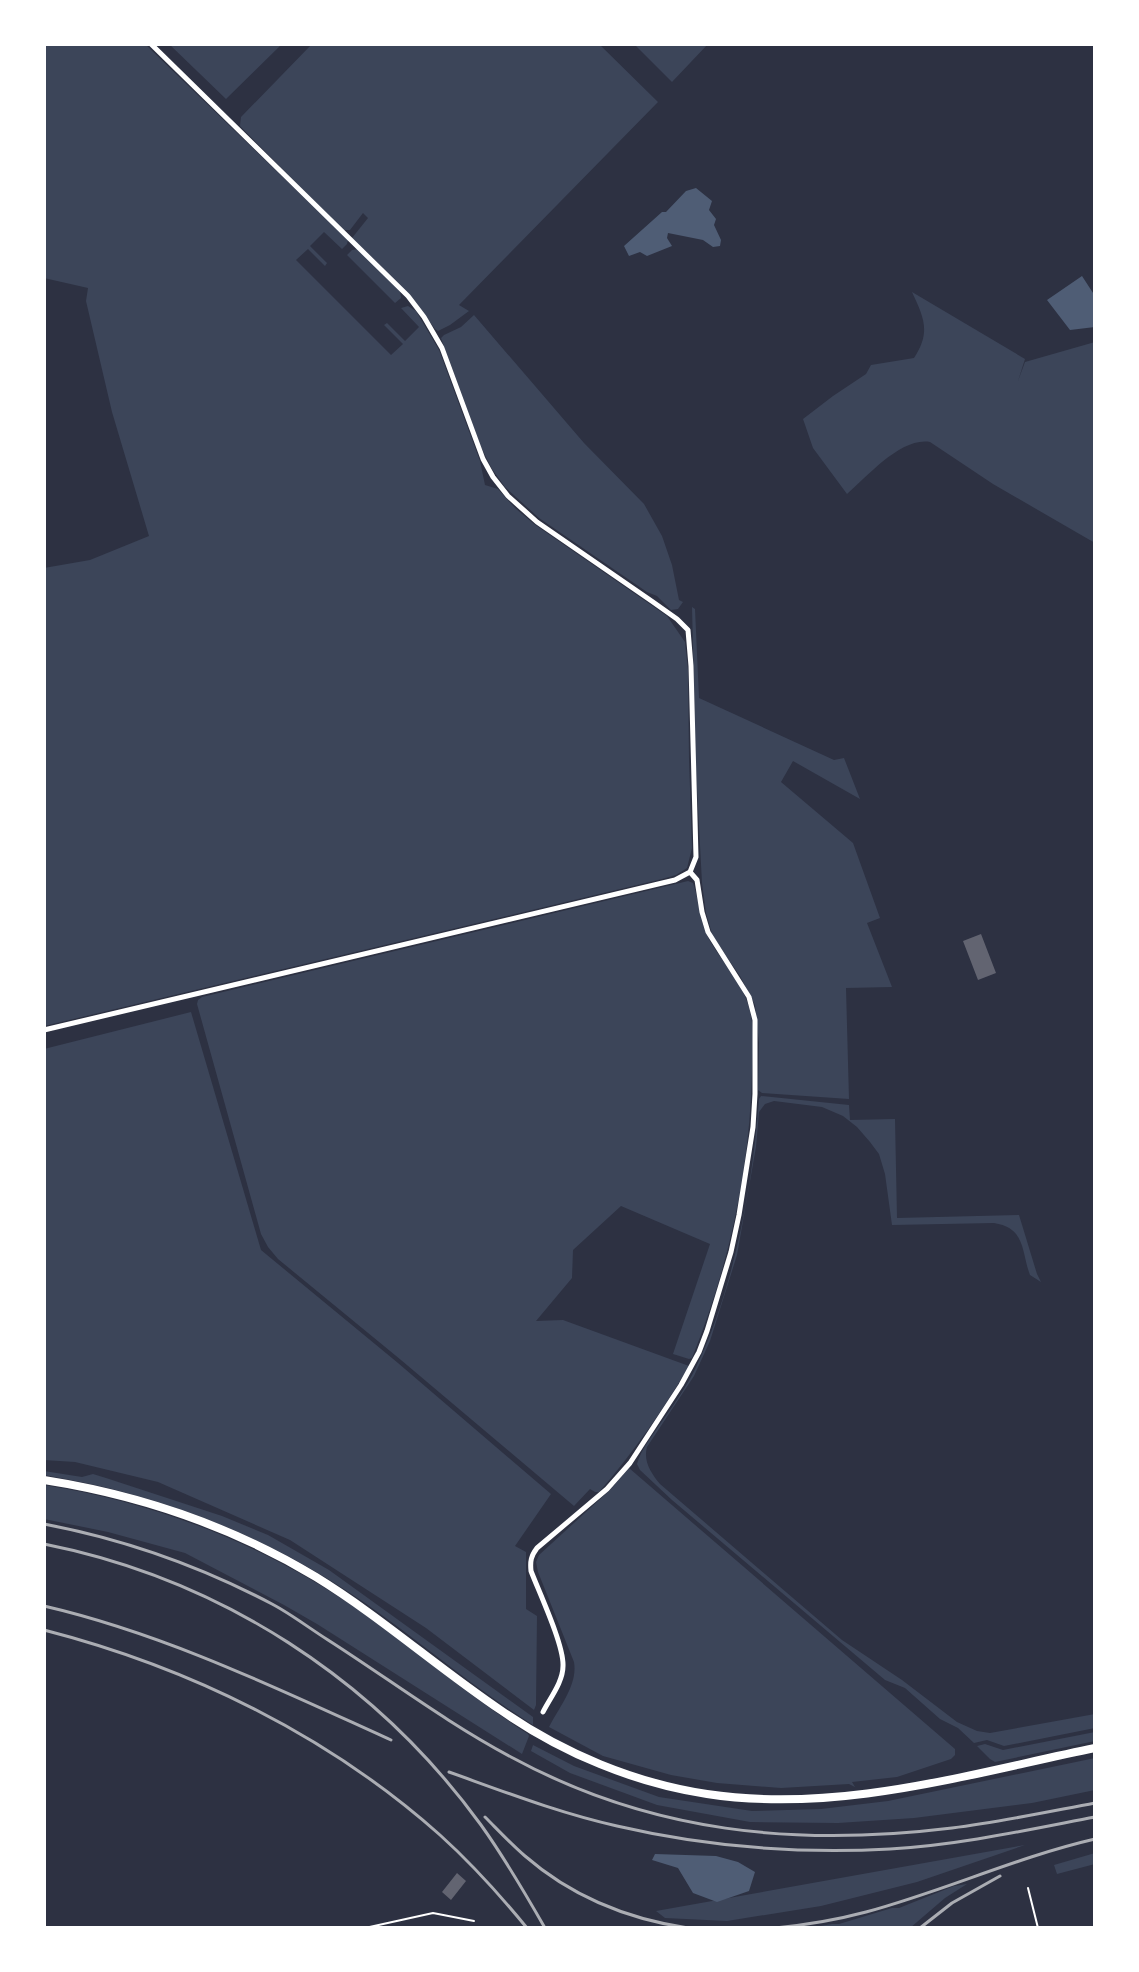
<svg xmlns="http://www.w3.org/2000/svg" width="1139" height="1972" font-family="Figtree,sans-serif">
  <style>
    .green { fill: #3c4559 }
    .water { fill: #4f5d75 }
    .building { fill: #626471 }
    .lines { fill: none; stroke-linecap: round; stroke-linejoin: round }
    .path { stroke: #fff; stroke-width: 2 }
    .service { stroke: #fff; stroke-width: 2 }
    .minor { stroke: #fff; stroke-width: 5 }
    .primary { stroke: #fff; stroke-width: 8 }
    .rail { stroke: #abadb3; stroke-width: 3 }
  </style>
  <rect width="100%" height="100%" fill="#2d3142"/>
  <path class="green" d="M44 44H145L348 240 347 244 342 249 324 232 310 246 327 263 325 266 308 249 296 260 391 355 403 344 384 325 387 323 405 341 419 327 401 308 408 306 416 311 439 350 480 461 485 485 498 489 515 508 534 524 667 616 685 642 688 670 689 758 692 848 687 868 676 875 662 879 44 1026V568L90 560 149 536 112 412 86 301 88 288 44 278Z
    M169 44H282L226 99Z
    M312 44H599L658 102 459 305 469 311 450 325 438 331 435 329C411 294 382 266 352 238L368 218 363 213 350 230H343L240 126 241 117Z
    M634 44H708L672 82Z
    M358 249 400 291 401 298 395 303 347 255 352 250Z
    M912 292 1025 359 1018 381 1025 362 1095 342V543L993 484 930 442C901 437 868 476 847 494L813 448 803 419 833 396 866 374 871 365 914 358C931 332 924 318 912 292Z
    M474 315 584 443 644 504 662 536 672 565 679 600 683 602 678 609 671 610 657 596 647 592 539 518 505 487 492 469 481 447 441 338 444 335 461 327Z
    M692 607 695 609 699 698 834 760 844 758 860 799 793 761 781 782 853 843 880 918 867 923 892 987 846 988 849 1099 762 1093 758 1090 759 1043 755 1005 740 976 713 937 706 913 702 883 696 769Z
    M688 881 693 883C700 902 699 923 710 941 722 962 740 980 748 1004 755 1025 753 1049 752 1071 750 1170 729 1266 692 1358L689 1359 673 1354 710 1244 621 1206 573 1250 572 1278 536 1321 563 1320 689 1366C663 1410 633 1453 599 1492H595L590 1489 574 1506 401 1360 278 1259 268 1247 261 1234 197 1004 198 1000 202 997Z
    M191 1012 261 1250 398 1363 551 1494 515 1546 526 1552V1609L537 1616 536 1705 534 1710 426 1628 290 1540 158 1482 75 1462 44 1460V1049Z
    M761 1096 849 1105 850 1120 895 1119 897 1218 1019 1215 1037 1274 1041 1282 1030 1275C1021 1251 1026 1228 994 1223L892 1225 885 1174 879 1154 870 1142 857 1127 843 1116 822 1107 774 1101 765 1104 759 1112 756 1147 737 1255 710 1341 694 1376 647 1447C643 1461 651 1473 660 1484L842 1640 902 1680 957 1722 977 1731 990 1733 1095 1714V1728L1004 1746 987 1740 974 1743 958 1728 940 1719 905 1688 885 1680 672 1500 640 1470 637 1464C641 1450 650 1439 658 1427 672 1407 687 1387 697 1365 734 1288 753 1184 759 1099Z
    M629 1468 955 1749V1755L951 1759 897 1777 852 1782 855 1787 849 1784 781 1788 717 1783 671 1775 603 1756 549 1727C559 1707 578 1685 574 1662L538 1572 536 1562 539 1555 610 1490Z
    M44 1471 82 1477 93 1474 106 1478 222 1516 268 1535 329 1570 533 1717V1725C474 1688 422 1643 365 1603 268 1536 160 1494 44 1475Z
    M44 1485C158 1503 265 1545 360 1611 417 1651 469 1696 528 1734L529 1736 522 1754 317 1624 284 1605 185 1553 108 1532 44 1519Z
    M1095 1732V1741L995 1762 990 1759 977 1746 985 1744 1003 1750Z
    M533 1745 574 1766 659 1797 752 1811 821 1809 888 1801 1095 1758V1790L1032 1803 914 1818 838 1823 750 1822 657 1805 570 1773 531 1751Z
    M1025 1845 917 1882 821 1906 727 1921 665 1918 656 1911Z
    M1095 1853V1864L1057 1874 1054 1865Z
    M967 1884 945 1898 910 1928H809L832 1924H839L892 1908H899L954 1886Z"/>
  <path class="water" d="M696 188 712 201 709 210 716 219 714 225 721 240 720 246 713 247 703 240 668 233 667 238 672 246 647 256 640 252 629 256 624 246 662 212H666L686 191Z
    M1082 276 1095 296V327L1070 330 1047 300Z
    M655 1854 716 1856 738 1862 755 1872 749 1891 717 1902 693 1893 678 1868 652 1860Z"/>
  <path class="building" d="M981 934 996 973 978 980 963 941Z
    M457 1873 466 1881 451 1900 442 1892Z"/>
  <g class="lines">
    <path class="path" d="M365 1928 433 1913 474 1921"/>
    <path class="service" d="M1028 1888 1038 1928"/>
    <path class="minor" d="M151 44 408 296 424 317 442 348 483 459 493 477 508 496 537 522 653 602 677 619 688 630 691 666 696 857 690 872
      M44 1030 675 880 690 872
      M543 1712C550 1698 563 1682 563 1666 564 1645 539 1592 531 1571 530 1561 531 1556 537 1548L607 1489 630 1463 681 1385 699 1352 707 1331 731 1252 739 1215 753 1127 755 1094V1020L749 997 708 932 702 912 697 880 690 872"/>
    <path class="primary" d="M44 1480C140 1495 233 1527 316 1577 381 1617 438 1668 502 1711 563 1753 634 1783 707 1794 838 1814 968 1774 1095 1748"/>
    <path class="rail" d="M44 1524C123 1539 200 1566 272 1604 291 1614 309 1628 328 1640 389 1679 447 1723 511 1757 651 1833 796 1847 952 1828 1000 1822 1047 1812 1095 1803
      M44 1544C220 1579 375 1679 481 1825 504 1857 525 1893 545 1928
      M44 1606C165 1634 278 1689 391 1740
      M44 1630C188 1667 328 1735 440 1835 471 1863 500 1895 527 1928
      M449 1772C505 1792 559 1813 617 1826 707 1847 798 1854 890 1849 959 1845 1027 1830 1095 1817
      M485 1817C498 1830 511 1844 525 1856 571 1896 628 1919 688 1928
      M775 1928C806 1925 836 1920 866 1912 944 1891 1017 1857 1095 1839
      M920 1928 952 1903 1000 1876"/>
  </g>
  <rect width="1139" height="1972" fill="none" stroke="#ffffff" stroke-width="92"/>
</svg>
